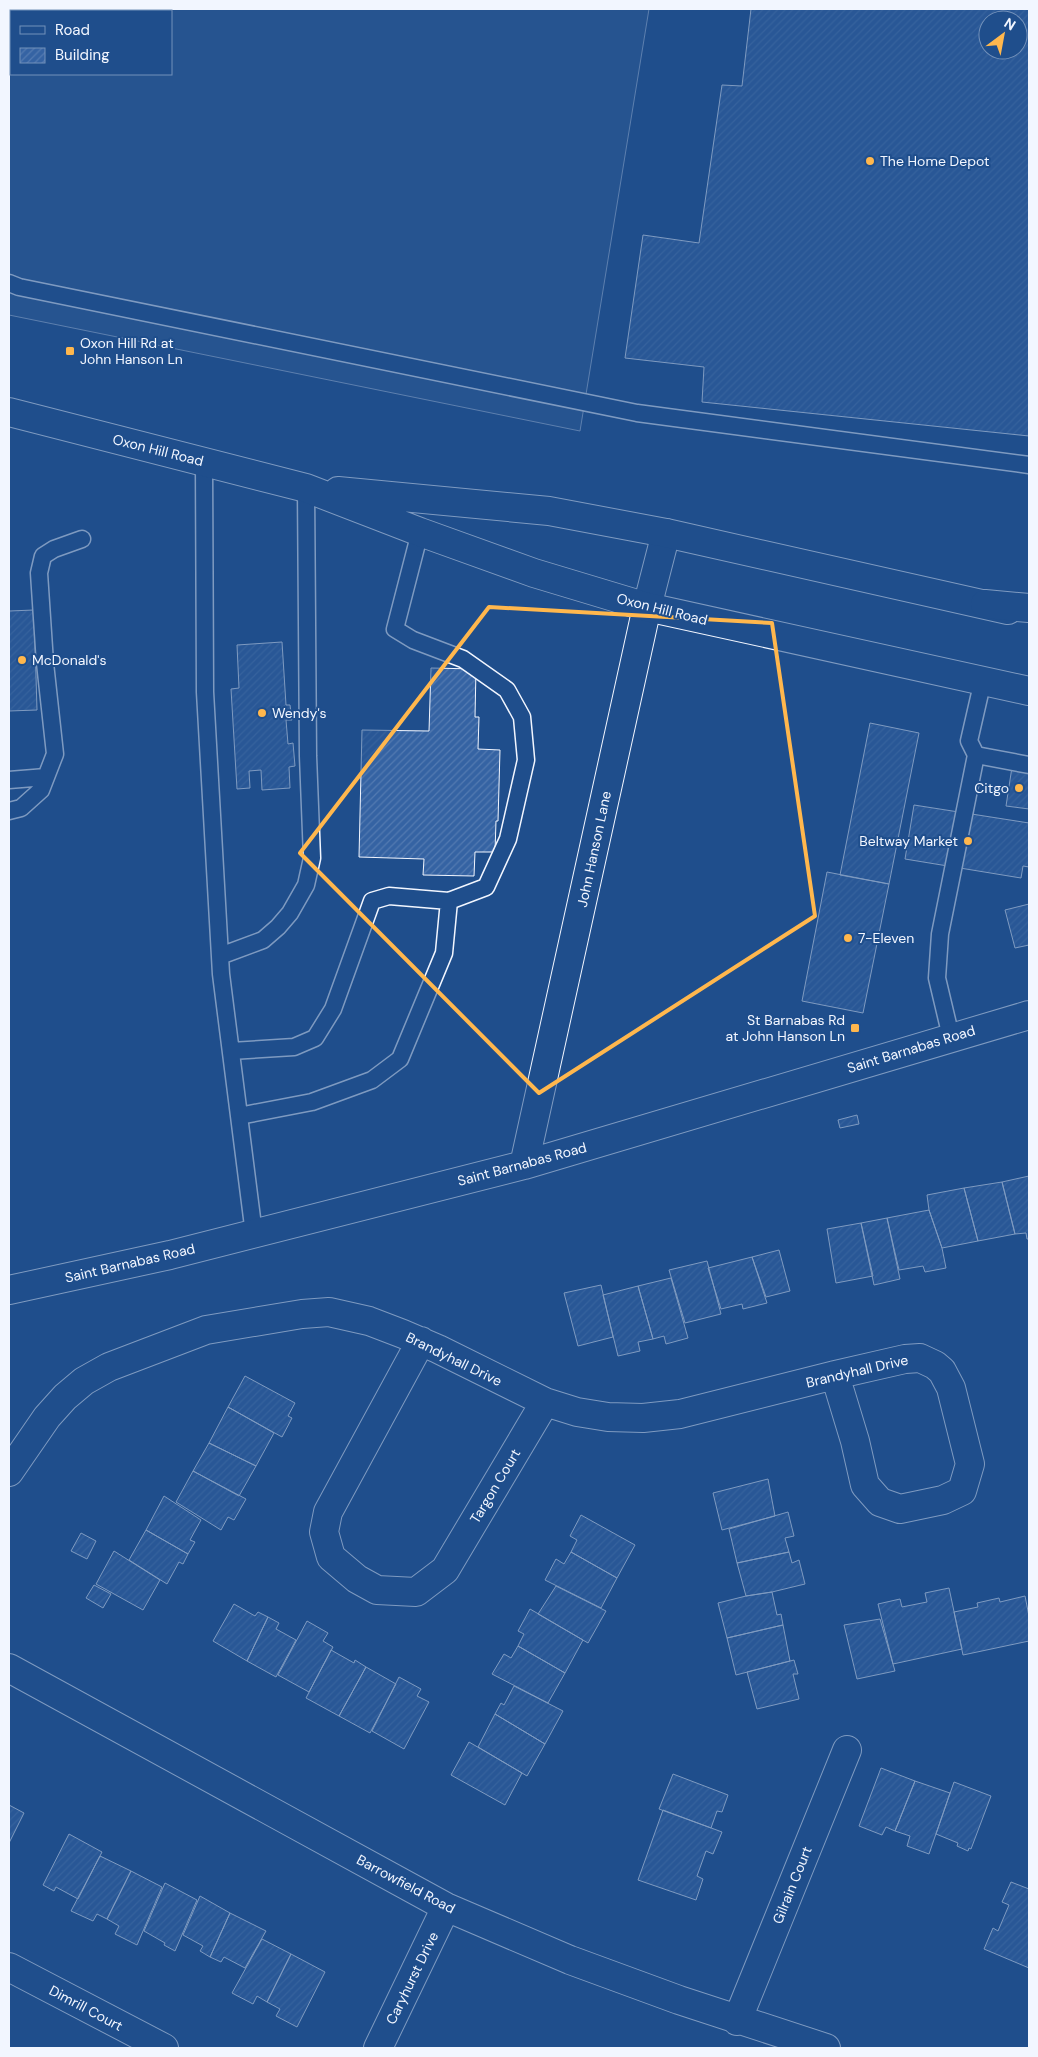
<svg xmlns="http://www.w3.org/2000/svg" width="1038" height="2057" font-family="'DM Sans',sans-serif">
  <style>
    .built { fill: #305b95; stroke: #a8bbd7; fill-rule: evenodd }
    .building { fill: url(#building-hatch); stroke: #f2f6ff; fill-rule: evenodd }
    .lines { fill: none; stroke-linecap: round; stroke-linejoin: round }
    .service-casing { stroke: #f2f6ff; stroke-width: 19 }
    .minor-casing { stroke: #f2f6ff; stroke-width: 30 }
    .secondary-casing { stroke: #f2f6ff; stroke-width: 30 }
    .primary-casing { stroke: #f2f6ff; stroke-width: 30 }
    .motorway-casing { stroke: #f2f6ff; stroke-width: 30 }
    .service { stroke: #1f4e8c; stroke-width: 16 }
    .minor { stroke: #1f4e8c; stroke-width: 28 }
    .secondary { stroke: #1f4e8c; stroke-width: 28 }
    .primary { stroke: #1f4e8c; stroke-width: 28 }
    .motorway { stroke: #1f4e8c; stroke-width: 28 }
    .marked { fill: none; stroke: #ffb74d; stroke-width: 4; stroke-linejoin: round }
    .poi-dot { fill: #ffb74d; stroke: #1f4e8c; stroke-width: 2 }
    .labels { text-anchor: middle; stroke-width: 4; stroke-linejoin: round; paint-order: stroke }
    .poi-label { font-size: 14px; fill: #f2f6ff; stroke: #1f4e8c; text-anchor: start }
    .street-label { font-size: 14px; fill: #f2f6ff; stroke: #1f4e8c }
  </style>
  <defs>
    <pattern id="building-hatch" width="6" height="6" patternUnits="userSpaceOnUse" patternTransform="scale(1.25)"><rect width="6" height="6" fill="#3563a3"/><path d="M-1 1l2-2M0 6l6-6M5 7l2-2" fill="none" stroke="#537ab1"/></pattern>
  </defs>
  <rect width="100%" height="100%" fill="#1f4e8c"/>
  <path class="built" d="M9 9H649L580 431 9 315ZM11 11H171V74H11Z"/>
  <path class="building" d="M751 9H1029V436L702 402 704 367 625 358 643 235 699 243 722 85 742 86ZM988 20H1018V50H988Z
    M34 610 37 710 9 711V611Z
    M282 642 286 705H290L292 720H286L288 744 293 743 295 766 289 767 290 788 262 790 261 770 249 771 250 788 237 789 231 689 239 688 237 645Z
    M431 668 476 669 475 717H479L478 749 500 750 498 821H496L495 852H475L474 876 423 875 424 859 359 857 362 730 429 731Z
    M870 723 919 733 889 884 840 875Z
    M1012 767 1029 770V809L1006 806Z
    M914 805 1029 823V867L1023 866 1021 878 905 859Z
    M827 872 889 884 863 1013 802 1001Z
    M1029 904V945L1015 948 1005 910Z
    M857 1115 859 1124 840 1128 838 1120Z
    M1029 1176V1239H1027L1026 1233 1015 1234 1002 1182Z
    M1002 1182 1015 1234 978 1241 964 1188Z
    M964 1188 978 1241 942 1248 929 1210 927 1195Z
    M929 1210 942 1248 946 1268 925 1272 923 1266 899 1270 887 1218Z
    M887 1218 900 1279 874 1285 861 1223Z
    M861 1223 873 1276 836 1283 827 1229Z
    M779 1250 790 1291 766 1297 752 1257Z
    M752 1257 767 1303 743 1309 742 1304 721 1309 708 1268Z
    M707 1261 721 1314 685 1323 669 1270Z
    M671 1278 688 1338 666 1344 664 1336 653 1339 638 1286Z
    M601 1285 613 1337 578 1346 564 1293Z
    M638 1286 653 1339 638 1342 640 1351 618 1356 603 1295Z
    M245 1376 295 1403 288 1416 292 1418 282 1437 228 1407Z
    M228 1407 274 1433 256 1466 209 1443Z
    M209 1443 256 1466 239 1496 193 1471Z
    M193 1471 246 1499 234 1520 228 1517 221 1530 176 1502Z
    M768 1479 775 1516 722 1530 713 1493Z
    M164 1496 201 1520 190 1540 195 1542 188 1554 146 1530Z
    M788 1512 794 1536 785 1538 789 1552 737 1563 729 1529Z
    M581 1515 635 1545 617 1578 571 1552 577 1540 570 1536Z
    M146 1530 188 1554 183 1564 179 1562 167 1584 129 1560Z
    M81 1533 96 1541 87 1559 71 1551Z
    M114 1551 160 1580 143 1610 96 1584Z
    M571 1552 617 1578 601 1608 545 1580 556 1559 564 1564Z
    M789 1552 792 1563 799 1560 805 1584 772 1592 746 1596 737 1563Z
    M94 1585 111 1594 103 1608 86 1598Z
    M556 1586 606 1611 588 1643 538 1614Z
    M949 1588 962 1649 893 1664 878 1604 900 1599 902 1607 927 1602 925 1593Z
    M772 1592 777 1615 781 1614 783 1625 727 1638 718 1603 746 1596Z
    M1025 1596 1029 1616V1641L963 1655 954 1612 978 1607 977 1603 999 1598 1000 1602Z
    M234 1604 255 1616 258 1612 268 1617 247 1661 213 1641Z
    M530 1609 583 1640 565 1673 518 1646 524 1634 518 1631Z
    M268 1617 279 1623 276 1629 296 1640 276 1677 247 1661Z
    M880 1619 895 1671 857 1679 844 1625Z
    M307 1621 328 1633 323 1641 333 1647 309 1692 278 1675Z
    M783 1625 790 1661 736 1675 727 1638Z
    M518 1646 565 1673 548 1703 492 1674 504 1654 511 1658Z
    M331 1650 354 1663 355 1660 366 1667 339 1716 306 1698Z
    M794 1660 798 1674H793L799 1699 757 1709 747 1672Z
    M366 1667 396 1684 370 1733 339 1716Z
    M399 1677 421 1689 417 1696 429 1702 404 1749 372 1731Z
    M514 1686 563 1711 545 1744 495 1714 501 1703 504 1705Z
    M495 1714 545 1744 527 1776 478 1747Z
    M469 1742 522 1773 505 1805 451 1775Z
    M881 1768 915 1781 895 1831 886 1827 882 1835 859 1826Z
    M673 1774 728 1795 722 1812 717 1811 711 1828 659 1809Z
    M915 1781 950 1793 929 1854 907 1846 910 1836 895 1831Z
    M954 1782 991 1796 971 1849 969 1848 968 1851 957 1846 958 1843 936 1834Z
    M9 1805 24 1813 9 1843Z
    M663 1810 722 1832 713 1854 706 1851 697 1876 703 1879 696 1900 638 1880Z
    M69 1834 102 1852 78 1899 56 1887 54 1891 43 1885Z
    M100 1856 131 1871 107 1919 97 1914 93 1921 71 1911Z
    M131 1871 162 1887 137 1945 115 1934 119 1926 107 1919Z
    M1011 1882 1029 1889V1968L984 1949 993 1928 998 1931 1009 1905 1002 1902Z
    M165 1883 197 1900 175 1951 164 1945 165 1943 144 1931Z
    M200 1896 230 1913 210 1957 200 1951 203 1946 183 1935Z
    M230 1913 266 1931 245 1968 224 1957 221 1962 210 1957Z
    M262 1939 291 1954 267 2002 257 1996 253 2004 232 1993Z
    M291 1954 325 1972 297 2027 276 2016 280 2009 267 2002Z"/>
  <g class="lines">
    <g class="service-casing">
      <path id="service" d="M26 9V11
        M9 57 11 51
        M9 283 19 287 637 413 1029 465
        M204 462 205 692 221 974 254 1234
        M420 532 395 629 413 640 463 659 507 690 522 717 526 760 508 839 486 887 449 901
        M983 680 969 741 976 755 1029 765
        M9 780 46 777
        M9 811 21 808 41 790 55 754 45 663 39 573 43 556 54 549 82 539
        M220 956 263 940 278 927 290 913 306 885 312 858 308 756 306 488
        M951 1037 937 978 940 934 976 755
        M231 1051 294 1047 315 1038 333 1009 372 901 389 896 449 901 444 953 400 1059 372 1080 312 1102 239 1116"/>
    </g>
    <g class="minor-casing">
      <path id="minor" d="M421 1341 328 1512 324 1532 331 1557 357 1579 377 1590 416 1592 445 1570 545 1402
        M9 1472 47 1417 65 1397 84 1381 109 1367 206 1330 302 1314 329 1312 369 1321 403 1334 438 1349 545 1402 577 1412 608 1417 643 1418 680 1414 835 1375 905 1359 920 1358 935 1365 942 1371 951 1388 970 1464 962 1491 943 1500 900 1509 880 1502 865 1485 855 1441 835 1375
        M9 1668 446 1907 570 1960 679 2000 826 2048
        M9 1967 164 2048
        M737 2021 847 1750
        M378 2048 446 1907"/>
    </g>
    <g class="secondary-casing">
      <path id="secondary" d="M524 1165 647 607 666 533
        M9 1290 170 1255 524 1165 1029 1015"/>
    </g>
    <g class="primary-casing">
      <path id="primary" d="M9 412 306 488 420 532 534 573 647 607 1029 691
        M338 491 549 511 666 533 1008 610"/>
    </g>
    <g class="motorway-casing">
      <path id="motorway" d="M985 604 1029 608"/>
    </g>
    <use href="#service" class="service"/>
    <use href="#minor" class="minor"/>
    <use href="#secondary" class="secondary"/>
    <use href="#primary" class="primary"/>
    <use href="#motorway" class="motorway"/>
  </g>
  <path d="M0 0H1038V2057H0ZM489 607 772 623 815 916 539 1093 300 853Z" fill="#1f4e8c" fill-opacity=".55" fill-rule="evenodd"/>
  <path class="marked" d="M489 607 772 623 815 916 539 1093 300 853Z"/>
  <g class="poi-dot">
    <circle cx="870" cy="161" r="5"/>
    <rect x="65" y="346" width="10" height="10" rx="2.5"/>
    <circle cx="22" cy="660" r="5"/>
    <circle cx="262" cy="713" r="5"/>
    <circle cx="1019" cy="788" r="5"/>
    <circle cx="968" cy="841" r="5"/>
    <circle cx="848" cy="938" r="5"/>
    <rect x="850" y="1023" width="10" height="10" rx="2.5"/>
  </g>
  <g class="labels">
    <g class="poi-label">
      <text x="880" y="166">The Home Depot</text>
      <text x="80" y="348">Oxon Hill Rd at<tspan x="80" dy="16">John Hanson Ln</tspan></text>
      <text x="32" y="665">McDonald's</text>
      <text x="272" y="718">Wendy's</text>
      <text x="1009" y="793" text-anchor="end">Citgo</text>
      <text x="958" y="846" text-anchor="end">Beltway Market</text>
      <text x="858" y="943">7-Eleven</text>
      <text x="845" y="1025" text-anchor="end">St Barnabas Rd<tspan x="845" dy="16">at John Hanson Ln</tspan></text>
    </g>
    <g class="street-label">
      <text transform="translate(158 450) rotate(14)" y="5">Oxon Hill Road</text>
      <text transform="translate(662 609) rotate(14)" y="5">Oxon Hill Road</text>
      <text transform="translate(594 849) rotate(-78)" y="5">John Hanson Lane</text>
      <text transform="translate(911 1049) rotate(-17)" y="5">Saint Barnabas Road</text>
      <text transform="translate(522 1164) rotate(-15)" y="5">Saint Barnabas Road</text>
      <text transform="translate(130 1263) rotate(-13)" y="5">Saint Barnabas Road</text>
      <text transform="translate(454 1359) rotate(26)" y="5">Brandyhall Drive</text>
      <text transform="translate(857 1371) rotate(-13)" y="5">Brandyhall Drive</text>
      <text transform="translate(495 1486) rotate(-59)" y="5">Targon Court</text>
      <text transform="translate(406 1884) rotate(28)" y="5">Barrowfield Road</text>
      <text transform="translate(792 1885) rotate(-68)" y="5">Gilrain Court</text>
      <text transform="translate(412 1978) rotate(-64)" y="5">Caryhurst Drive</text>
      <text transform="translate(86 2008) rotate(28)" y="5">Dimrill Court</text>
    </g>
  </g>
  <rect width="1038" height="2057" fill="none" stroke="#f2f6ff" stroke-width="20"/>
  <rect x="10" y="10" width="162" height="65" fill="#1f4e8c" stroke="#7391ba"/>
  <rect x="20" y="26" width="25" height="8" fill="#1f4e8c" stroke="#7391ba"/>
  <text x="55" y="35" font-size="15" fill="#f2f6ff">Road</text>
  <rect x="20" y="48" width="25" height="15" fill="url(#building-hatch)" stroke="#7391ba"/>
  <text x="55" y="60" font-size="15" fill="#f2f6ff">Building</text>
  <g transform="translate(1003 35) rotate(32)"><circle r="24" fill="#1f4e8c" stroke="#7391ba"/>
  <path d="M0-4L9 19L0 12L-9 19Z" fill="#ffb74d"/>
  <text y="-8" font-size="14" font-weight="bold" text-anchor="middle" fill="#f2f6ff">N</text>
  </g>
</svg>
